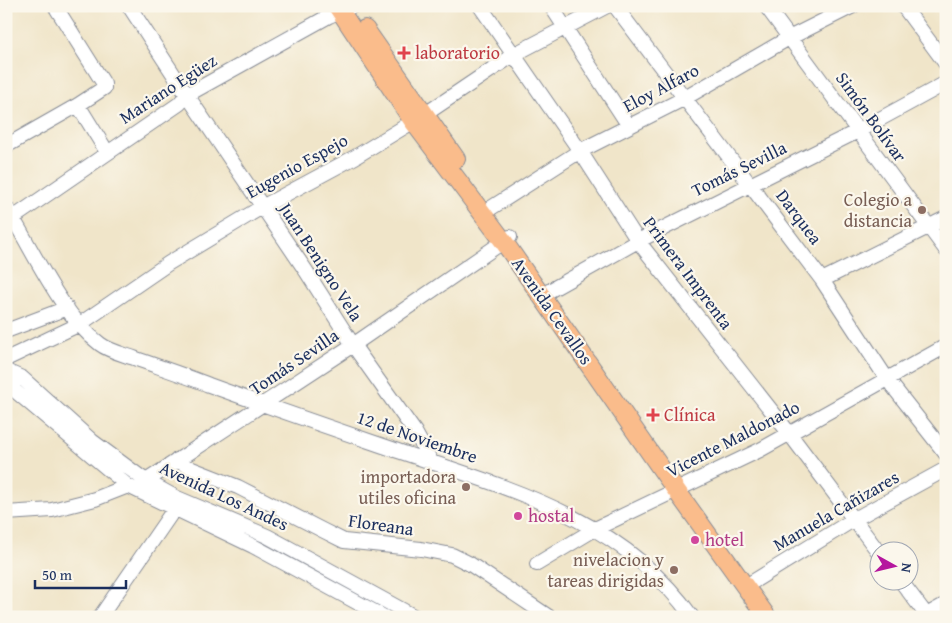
<svg xmlns="http://www.w3.org/2000/svg" width="952" height="623" font-family="'Gentium Book Plus',serif">
  <style>
    .lines { fill: none; stroke-linecap: round; stroke-linejoin: round }
    .minor-casing { stroke: #868a94; stroke-width: 16 }
    .major-casing { stroke: #868a94; stroke-width: 20 }
    .minor { stroke: #fff; stroke-width: 14 }
    .major { stroke: #fabc8b; stroke-width: 18 }
    .health-dot { fill: #e0444e; stroke: #fbf7ec; stroke-width: 2 }
    .education-dot { fill: #8d6e63; stroke: #fbf7ec; stroke-width: 2 }
    .hotel-dot { fill: #d1479c; stroke: #fbf7ec; stroke-width: 2 }
    .labels { text-anchor: middle; stroke-width: 4.5; stroke-linejoin: round; paint-order: stroke }
    .health-label { font-size: 18px; fill: #be3a42; stroke: #fbf7ec; text-anchor: start }
    .street-label { font-size: 18px; fill: #1b2f5e; stroke: #fbf7ec }
    .education-label { font-size: 18px; fill: #785e54; stroke: #fbf7ec; text-anchor: end }
    .hotel-label { font-size: 18px; fill: #b23c85; stroke: #fbf7ec; text-anchor: start }
  </style>
  <rect width="100%" height="100%" fill="#fbf7ec"/>
  <filter id="ink" filterUnits="userSpaceOnUse"><feTurbulence type="fractalNoise" baseFrequency=".02" numOctaves="2"/><feDisplacementMap in="SourceGraphic" scale="10" xChannelSelector="R" yChannelSelector="G"/><feConvolveMatrix kernelMatrix="1 2 1 2 8 2 1 2 1" color-interpolation-filters="sRGB"/></filter>
  <filter id="wash" filterUnits="userSpaceOnUse"><feTurbulence type="fractalNoise" baseFrequency=".0096" numOctaves="4" result="noise"/><feDisplacementMap in="SourceGraphic" scale="20" xChannelSelector="R" yChannelSelector="G"/><feGaussianBlur stdDeviation="1.12" result="paint"/><feColorMatrix in="noise" values="0 0 0 0 0 0 0 0 0 0 0 0 0 0 0 0 0 1.4 0 .05"/><feComposite in="paint" operator="in"/></filter>
  <g filter="url(#wash)">
    <rect width="100%" height="100%" fill="#f0e5c9"/>
  </g>
  <g filter="url(#ink)">
    <g class="lines">
      <g class="minor-casing">
        <path id="minor" d="M129 6 187 95 306 271 353 345 415 432 432 463
          M480 6 580 151 638 241 789 433 880 554
          M551 6 629 126
          M615 6 822 280 887 379 946 454
          M766 6 946 250
          M903 6 946 64
          M78 105 107 152
          M6 146 78 105 104 88V84L55 6
          M6 207C33 249 60 314 100 344 109 351 123 354 134 358 159 367 184 375 209 385 272 408 337 430 401 452 508 488 623 519 692 617
          M491 208 580 151 685 98 789 38 853 6
          M13 218 179 104 187 95 329 16 352 6
          M822 280 946 218
          M549 291 638 241 858 131 946 83
          M6 331 67 308
          M6 359 80 324 169 263 262 207 355 157 424 115 513 55 607 6
          M6 371 22 378 92 441 146 481 175 497 267 536 415 617
          M6 371 14 390 128 486 253 546 384 617
          M177 460 192 469 238 487 324 531 344 541 421 549 452 555 470 564 549 617
          M146 481 353 345 510 237
          M6 513 52 510 95 499 128 486
          M537 564 595 529 760 450 946 346
          M900 580 928 617
          M746 586 853 520 946 469
          M100 617 175 508
          M923 617 946 604"/>
      </g>
      <g class="major-casing">
        <path id="major" d="M337 6 413 121 504 242 676 490 767 617
          M365 29 456 159"/>
      </g>
      <use href="#minor" class="minor"/>
      <use href="#major" class="major"/>
    </g>
  </g>
  <g class="health-dot">
    <path d="M401.5 45.5h5v5h5v5h-5v5h-5v-5h-5v-5h5z"/>
    <path d="M650.5 407.5h5v5h5v5h-5v5h-5v-5h-5v-5h5z"/>
  </g>
  <g class="education-dot">
    <circle cx="922" cy="210" r="5"/>
    <circle cx="466" cy="487" r="5"/>
    <circle cx="674" cy="570" r="5"/>
  </g>
  <g class="hotel-dot">
    <circle cx="518" cy="516" r="5"/>
    <circle cx="695" cy="540" r="5"/>
  </g>
  <g class="labels">
    <g class="health-label">
      <text x="415" y="59">laboratorio</text>
      <text x="664" y="421">Clínica</text>
    </g>
    <g class="street-label">
      <text transform="translate(661 88) rotate(-28)" y="6">Eloy Alfaro</text>
      <text transform="translate(168 89) rotate(-33)" y="6">Mariano Egüez</text>
      <text transform="translate(871 117) rotate(54)" y="6">Simón Bolívar</text>
      <text transform="translate(297 166) rotate(-29)" y="6">Eugenio Espejo</text>
      <text transform="translate(739 169) rotate(-26)" y="6">Tomás Sevilla</text>
      <text transform="translate(799 217) rotate(53)" y="6">Darquea</text>
      <text transform="translate(321 262) rotate(57)" y="6">Juan Benigno Vela</text>
      <text transform="translate(688 273) rotate(53)" y="6">Primera Imprenta</text>
      <text transform="translate(552 311) rotate(55)" y="6">Avenida Cevallos</text>
      <text transform="translate(294 362) rotate(-34)" y="6">Tomás Sevilla</text>
      <text transform="translate(417 437) rotate(19)" y="6">12 de Noviembre</text>
      <text transform="translate(733 439) rotate(-27)" y="6">Vicente Maldonado</text>
      <text transform="translate(224 496) rotate(25)" y="6">Avenida Los Andes</text>
      <text transform="translate(836 511) rotate(-30)" y="6">Manuela Cañizares</text>
      <text transform="translate(381 525) rotate(8)" y="6">Floreana</text>
    </g>
    <g class="education-label">
      <text x="912" y="206">Colegio a<tspan x="912" dy="21">distancia</tspan></text>
      <text x="456" y="483">importadora<tspan x="456" dy="21">utiles oficina</tspan></text>
      <text x="664" y="566">nivelacion y<tspan x="664" dy="21">tareas dirigidas</tspan></text>
    </g>
    <g class="hotel-label">
      <text x="528" y="522">hostal</text>
      <text x="705" y="546">hotel</text>
    </g>
  </g>
  <rect width="952" height="623" fill="none" stroke="#fbf7ec" stroke-width="25"/>
  <g transform="translate(894 566) rotate(98)"><circle r="24" fill="#fbf7ec" stroke="#a1a7b3"/>
  <path d="M0-4L9 19L0 12L-9 19Z" fill="#b5179e"/>
  <text y="-8" font-size="14" font-weight="bold" text-anchor="middle" fill="#1b2f5e">N</text>
  </g>
  <path d="M35 580v8h91v-8" fill="none" stroke="#1b2f5e" stroke-width="2.5"/>
  <text x="42" y="580" font-size="15" fill="#1b2f5e" stroke="#fbf7ec" stroke-width="4" paint-order="stroke">50 m</text>
</svg>
